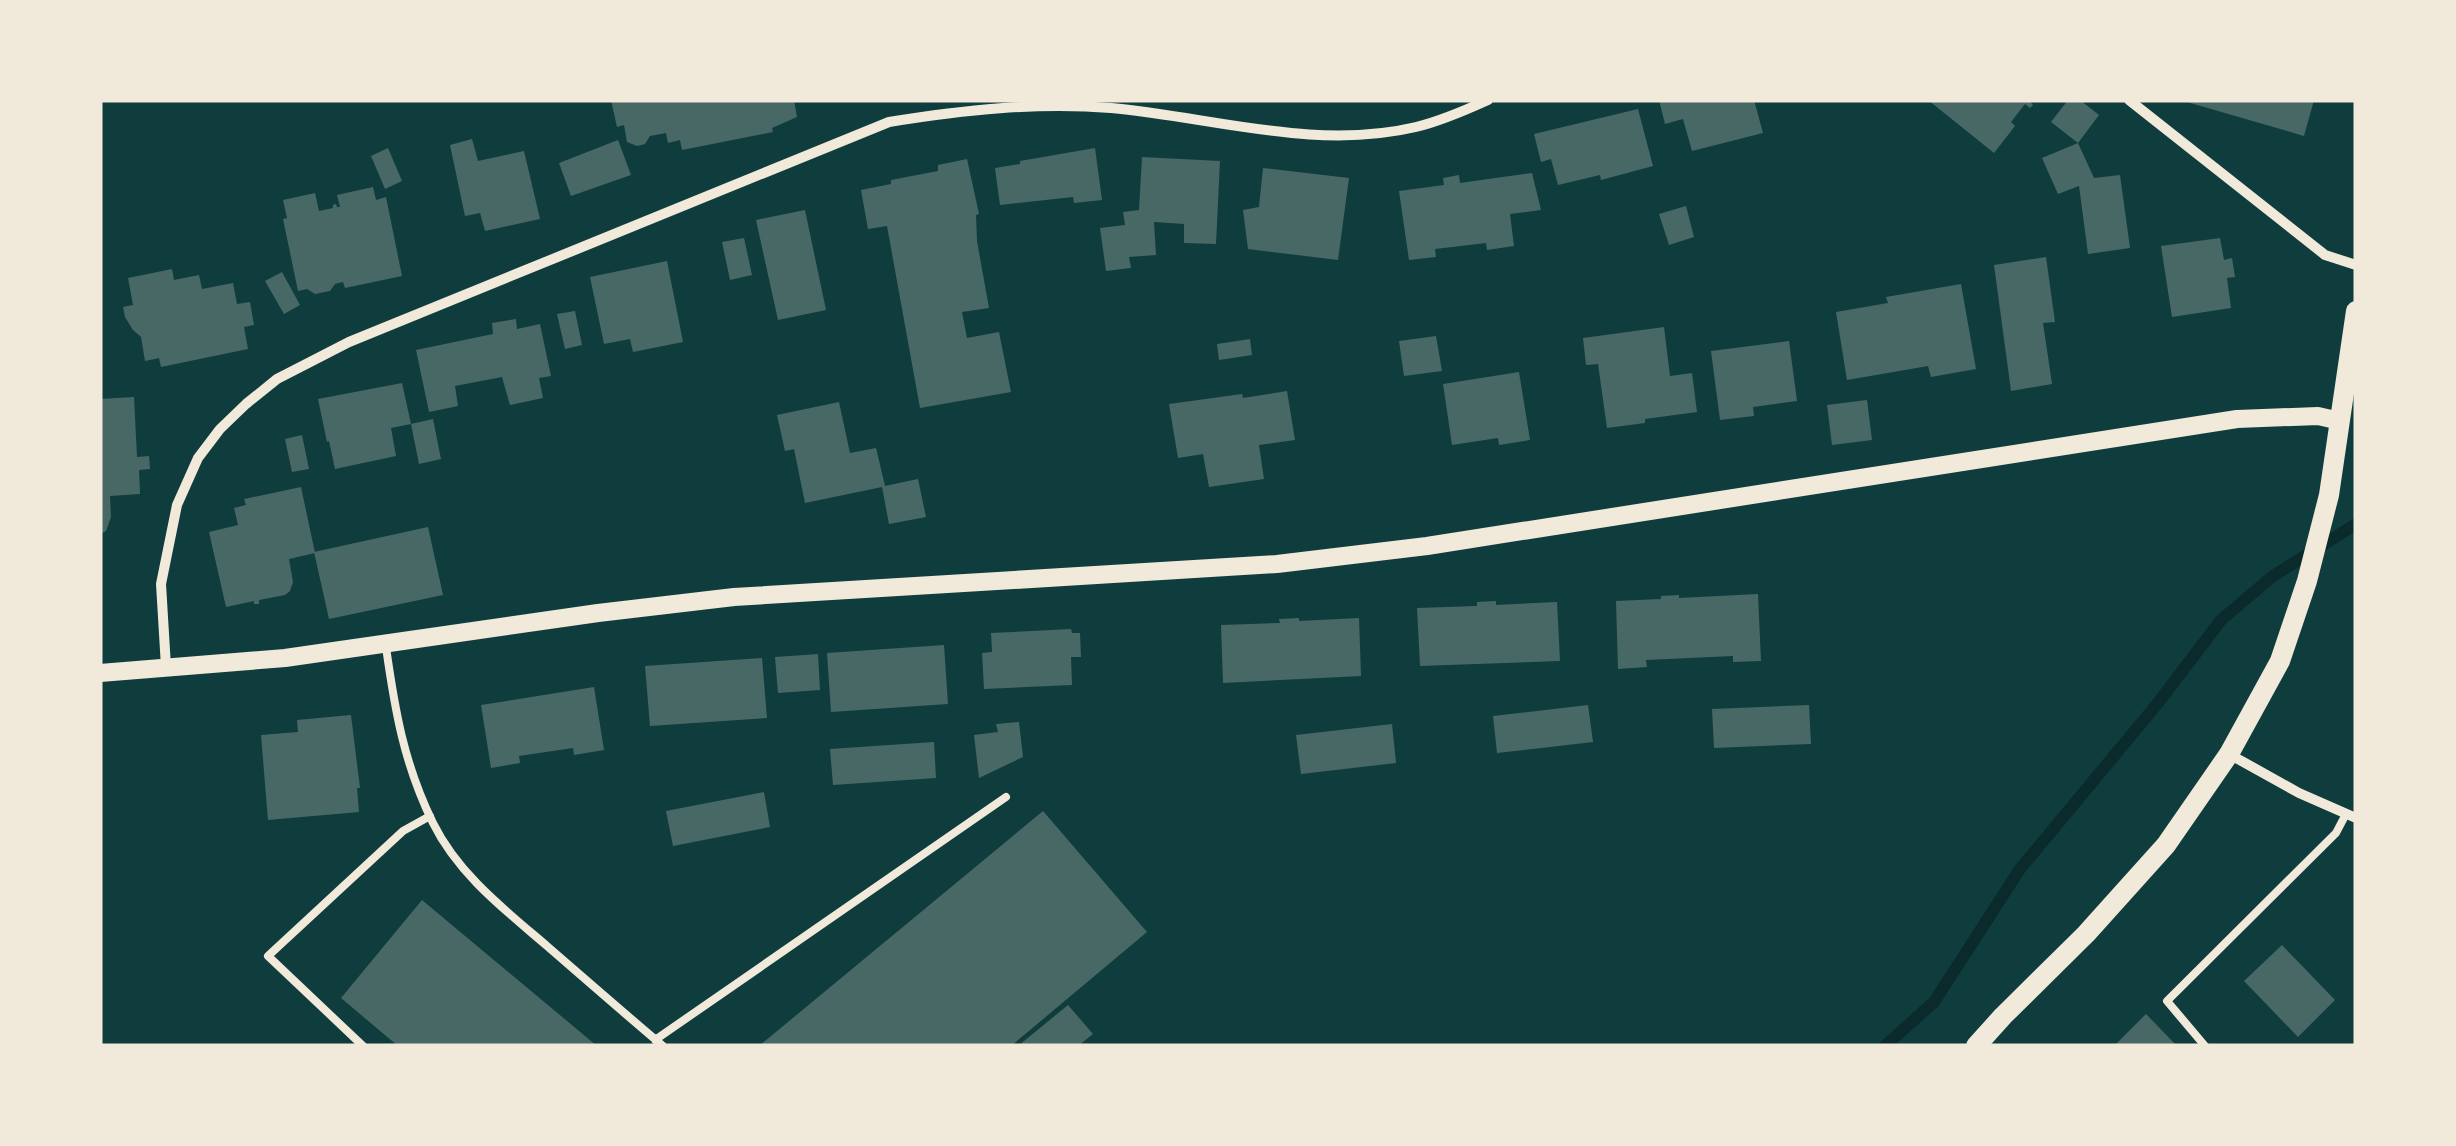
<svg xmlns="http://www.w3.org/2000/svg" width="2456" height="1146" font-family="'Exo 2',sans-serif">
  <style>
    .lines { fill: none; stroke-linecap: round; stroke-linejoin: round }
    .stream { stroke: #0a2a2b; stroke-width: 12 }
    .building { fill: #486865 }
    .service { stroke: #f1e9da; stroke-width: 8 }
    .minor { stroke: #f1e9da; stroke-width: 10 }
    .tertiary { stroke: #f1e9da; stroke-width: 18 }
    .secondary { stroke: #f1e9da; stroke-width: 20 }
  </style>
  <rect width="100%" height="100%" fill="#0f3d3e"/>
  <g class="lines">
    <path class="stream" d="M1885 1046 1934 1002 2020 869 2158 703 2221 620 2273 576 2356 524"/>
  </g>
  <path class="building" d="M611 100H662V102L671 100H794L797 117 772 128 773 132 682 150 680 140 668 143 666 133 650 136 645 144 637 146 627 142 624 125 617 127Z
    M1659 100H1754L1763 133 1692 151 1683 119 1665 124Z
    M1928 100H2029L2033 105 2030 108 2025 104 2011 122 2015 126 1994 153Z
    M2068 100H2080L2099 115 2078 143 2051 122Z
    M2180 100H2314L2304 136Z
    M1638 109 1653 166 1601 180 1600 175 1558 185 1551 159 1541 162 1534 134Z
    M472 139 478 161 524 151 540 219 485 231 480 213 465 216 450 145Z
    M618 140 631 175 571 196 559 163Z
    M2078 143 2094 178 2120 175 2130 248 2088 254 2079 186 2058 194 2042 158Z
    M388 148 402 181 385 189 371 156Z
    M1095 148 1102 200 1074 203 1073 197 1000 205 995 168 1020 164V161Z
    M1142 157 1220 161 1216 244 1184 243V224L1154 222 1156 255 1129 257 1131 268 1106 271 1100 228 1125 225 1123 212 1139 210Z
    M967 159 979 214 976 215 977 241 989 308 962 312 967 338 999 332 1011 392 920 408 887 226 868 229 861 190 891 184V180L938 171V165Z
    M1263 168 1349 178 1338 260 1248 249 1243 210 1259 207Z
    M1532 173 1541 210 1510 214 1514 246 1487 250 1486 243 1435 249 1436 257 1409 260 1399 191 1444 185 1443 178 1459 175 1460 183Z
    M373 187 376 200 386 197 402 276 345 288 343 282 335 284 330 291 315 294 307 289 298 291 283 219 287 218 283 200 315 193 319 211 333 208V205L336 204 337 207H340L337 195Z
    M1686 206 1694 237 1669 245 1659 214Z
    M805 210 826 310 778 320 756 220Z
    M744 238 752 275 730 280 722 242Z
    M2220 238 2224 260 2232 258 2235 277 2227 278 2231 308 2172 317 2161 246Z
    M2046 257 2055 322 2043 323 2052 384 2011 391 1994 265Z
    M667 261 683 342 633 352 630 339 604 344 590 277Z
    M172 269 174 280 199 275 202 289 233 283 237 304 250 302 254 325 244 327 248 349 161 367 159 358 145 361 141 337 133 330 125 317 123 307 133 305 128 278Z
    M282 272 300 305 284 314 265 281Z
    M1961 284 1976 369 1931 377 1928 366 1847 380 1836 312 1888 303 1886 297Z
    M575 311 582 345 565 349 557 314Z
    M516 319 517 329 540 324 551 376 539 378 543 398 510 405 502 377 455 386 458 406 429 412 416 350 493 334 492 323Z
    M1664 327 1670 376 1692 373 1697 412 1645 419V423L1607 428 1598 364 1586 365 1583 338Z
    M1436 336 1442 371 1404 376 1399 341Z
    M1250 339 1252 355 1219 360 1217 344Z
    M1789 341 1797 401 1753 407 1754 416 1720 420 1711 351Z
    M1519 372 1530 440 1499 445 1498 438 1452 445 1443 384Z
    M402 383 411 424 391 428 396 456 335 469 329 441 327 442 318 399Z
    M1287 391 1295 440 1259 445 1264 479 1209 487 1203 454 1178 458 1169 404 1242 394 1243 398Z
    M134 397 137 457 149 456 150 469 139 470 140 494 110 496 111 517 106 531 100 534V399Z
    M1867 400 1872 440 1832 445 1827 405Z
    M839 402 850 453 876 448 885 486 918 479 926 517 889 524 882 487 805 503 794 449 785 451 777 415Z
    M433 419 441 459 419 464 411 424Z
    M302 435 309 469 292 472 285 439Z
    M301 487 315 553 289 559 293 582 290 591 285 595 259 600V604H254V601L226 607 209 532 238 525 234 508 246 505 244 499Z
    M428 527 443 595 329 619 314 552Z
    M1758 594 1761 661 1733 662V656L1646 660 1647 667 1618 669 1616 601 1661 599V596L1679 595V598Z
    M1496 601V605L1557 602 1560 661 1420 666 1417 608 1477 606V602Z
    M1299 618V621L1359 618 1361 676 1223 683 1221 625 1280 623 1279 619Z
    M1071 629 1072 633H1080L1081 657H1071L1072 685 984 689 982 653 992 652 991 633Z
    M944 645 948 704 831 712 827 653Z
    M818 654 820 690 778 693 775 657Z
    M762 658 767 718 650 726 645 666Z
    M594 687 604 750 574 755 573 748 519 756 520 763 491 768 481 705Z
    M1588 705 1593 742 1497 753 1493 716Z
    M1809 705 1811 744 1714 748 1712 709Z
    M351 715 360 788H357L359 812 268 820 261 735 298 732 297 720Z
    M1019 722 1023 757 979 778 974 735 998 732 996 724Z
    M1392 724 1396 763 1301 774 1296 735Z
    M934 742 936 778 833 785 830 749Z
    M764 792 770 827 673 846 666 811Z
    M1043 811 1147 932 1011 1046H759Z
    M422 900 597 1046H398L341 998Z
    M2282 945 2335 1000 2298 1037 2244 981Z
    M1068 1005 1093 1034 1078 1046H1018Z
    M2146 1014 2177 1046H2114Z"/>
  <g class="lines">
    <path class="service" d="M386 647C395 711 404 764 433 823 458 874 505 910 547 946 585 979 624 1013 663 1046
      M655 1040 1006 797
      M363 1046 268 956 403 831 430 816
      M2205 1046 2167 1001 2336 833 2346 814"/>
    <path class="minor" d="M2129 100 2325 255 2356 265
      M166 667 161 584 177 505 198 458 220 429 246 404 277 379 349 342 889 122C963 110 1037 102 1111 108 1212 117 1315 151 1416 127 1441 121 1466 110 1488 100
      M2229 754 2299 793 2356 818"/>
    <path class="tertiary" d="M100 673 285 658 598 613 734 597 1277 564 1427 546 2237 419 2318 416 2340 421"/>
    <path class="secondary" d="M1976 1046 2003 1016 2086 934 2166 845 2229 754 2280 661 2307 581 2329 495 2356 311"/>
  </g>
  <rect width="2456" height="1146" fill="none" stroke="#f1e9da" stroke-width="205"/>
</svg>
